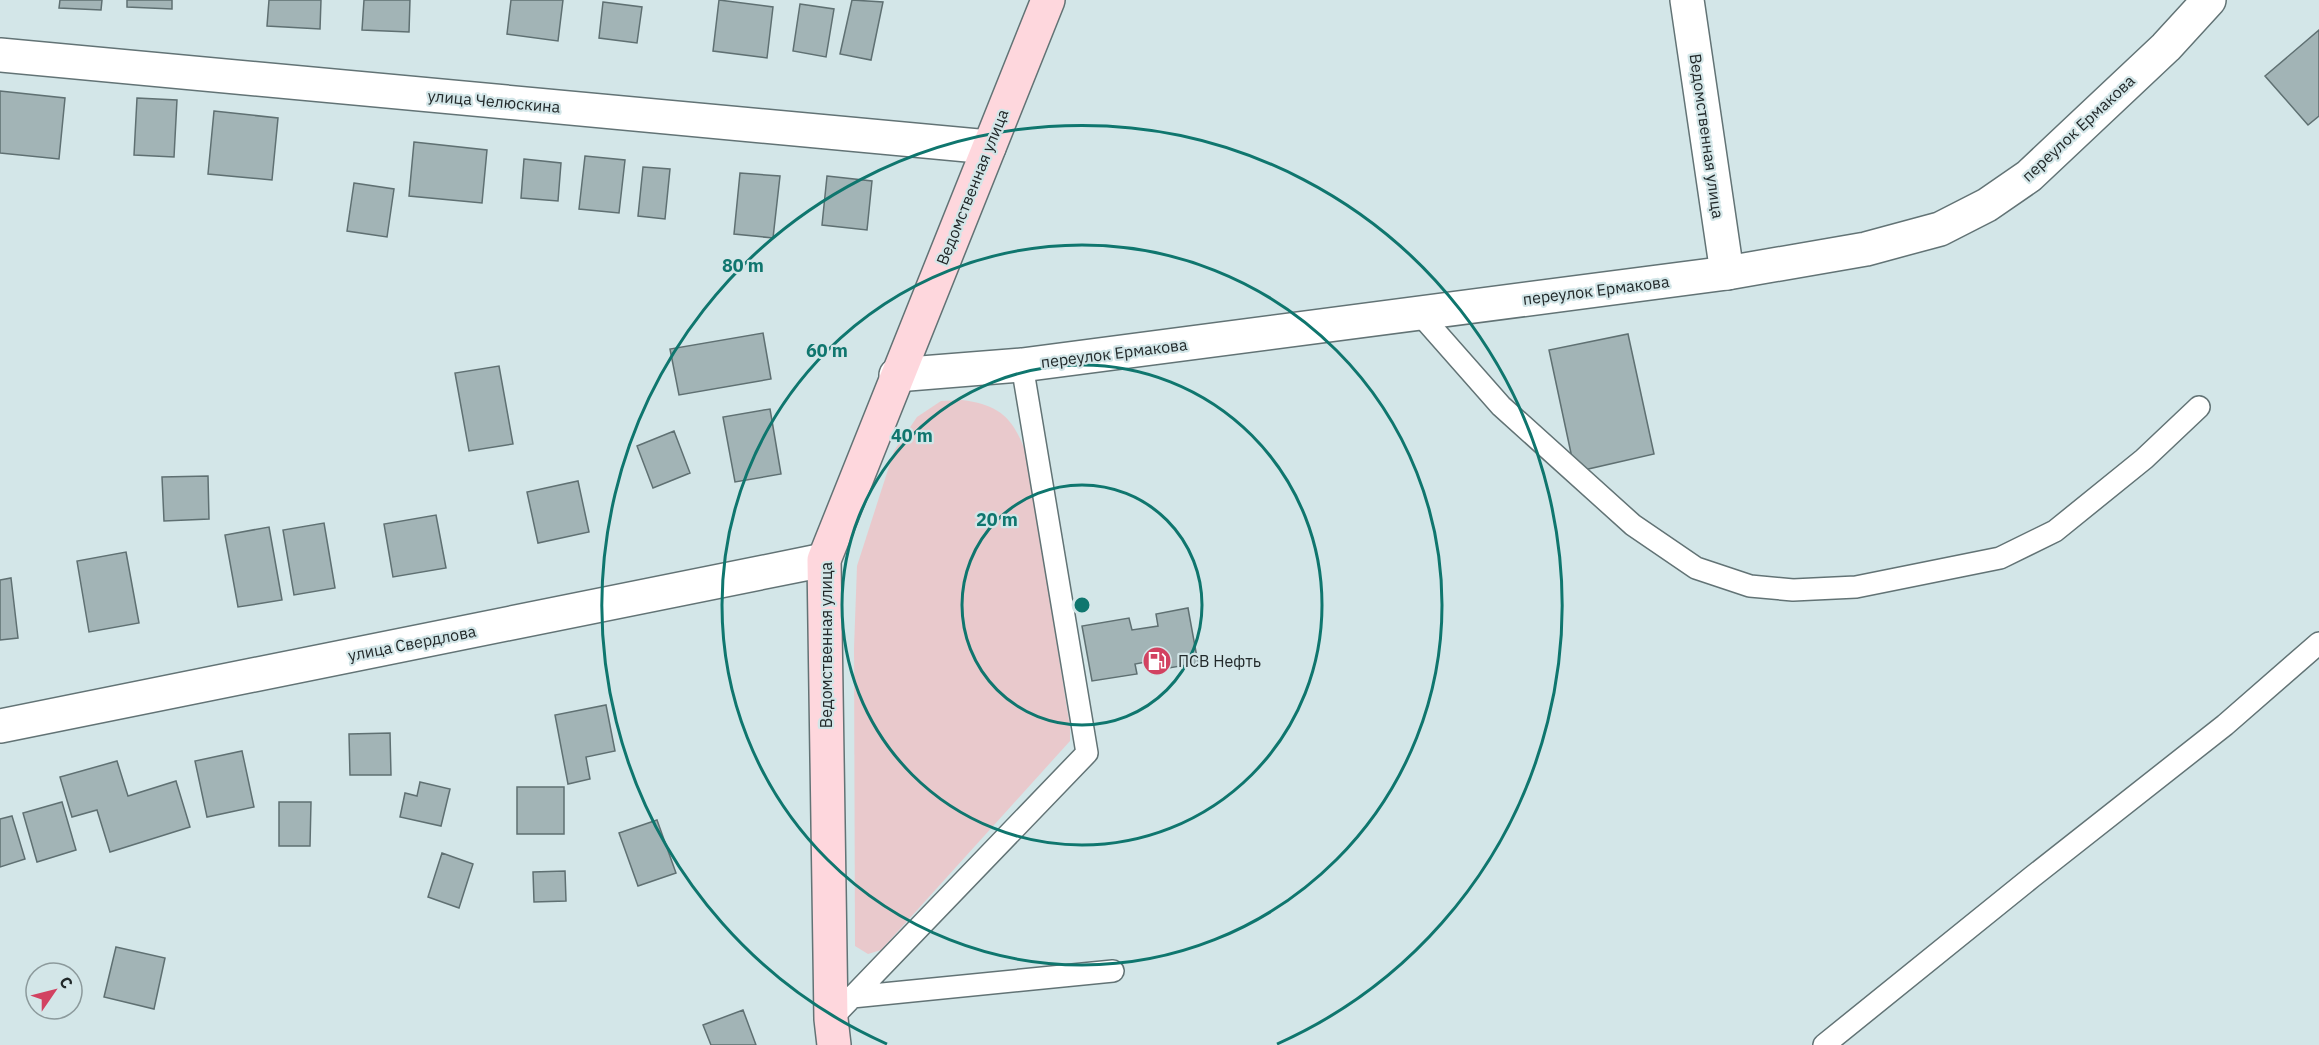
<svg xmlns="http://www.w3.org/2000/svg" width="2319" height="1045" font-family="'IBM Plex Sans',sans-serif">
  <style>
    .green { fill: #e9c9cc }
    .building { fill: #a2b4b6; stroke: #5f7072; stroke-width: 1.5 }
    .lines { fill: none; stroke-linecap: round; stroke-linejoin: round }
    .service-casing { stroke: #627375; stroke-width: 24 }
    .minor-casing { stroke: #627375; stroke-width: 36 }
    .tertiary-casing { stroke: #627375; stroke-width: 36 }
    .secondary-casing { stroke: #627375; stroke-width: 36 }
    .service { stroke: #fff; stroke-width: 21 }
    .minor { stroke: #fff; stroke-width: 33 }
    .tertiary { stroke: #fff; stroke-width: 33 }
    .secondary { stroke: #fed7dd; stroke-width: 33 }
    .ring { fill: none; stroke: #0f766e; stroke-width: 3 }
    .labels { text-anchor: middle; stroke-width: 4.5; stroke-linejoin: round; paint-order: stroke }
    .street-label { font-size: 16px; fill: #22292a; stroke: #d3e6e8 }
    .poi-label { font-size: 16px; fill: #22292a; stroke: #d3e6e8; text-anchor: start }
    .centre { fill: #0f766e; stroke: #d3e6e8; stroke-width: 3 }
    .ring-label { font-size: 18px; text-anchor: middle; font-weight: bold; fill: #0f766e; stroke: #d3e6e8; stroke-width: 4.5; stroke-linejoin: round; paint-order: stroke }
  </style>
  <rect width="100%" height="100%" fill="#d3e6e8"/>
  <path class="green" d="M962 400C1001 405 1014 419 1027 456L1070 727V741L881 950 868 954 855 946 854 648 857 566 894 451 917 417 941 401Z"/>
  <path class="building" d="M60 0H102L101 10 59 8Z
    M127 0H172V9L127 7Z
    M269 0H321L320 29 267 26Z
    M364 0H410L409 32 362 30Z
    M511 0H563L558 41 507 34Z
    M719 0 773 7 767 58 713 51Z
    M852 0 883 2 871 60 840 54Z
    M603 2 642 7 637 43 599 38Z
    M800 4 834 9 826 57 793 51Z
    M2319 30V116L2308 125 2265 76Z
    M0 91 65 98 59 159 0 153Z
    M137 98 177 100 174 157 134 155Z
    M214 111 278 118 272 180 208 174Z
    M414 142 487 150 482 203 409 196Z
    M585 156 625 160 619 213 579 209Z
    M524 159 561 163 558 201 521 198Z
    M643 167 670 169 665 219 638 216Z
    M740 173 780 176 773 238 734 234Z
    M827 176 872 181 867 230 822 225Z
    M354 183 394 189 387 237 347 231Z
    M763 333 771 379 679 395 670 349Z
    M1628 334 1654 454 1575 472 1549 350Z
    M499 366 513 444 469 451 455 373Z
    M770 409 781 474 735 482 723 417Z
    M674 431 690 473 653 488 637 446Z
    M208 476 209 519 164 521 162 477Z
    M578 481 589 532 538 543 527 492Z
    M436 515 446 568 393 577 384 524Z
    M324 523 335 588 294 595 283 530Z
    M269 527 282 600 238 607 225 535Z
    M126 552 139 623 89 632 77 561Z
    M11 578 18 638 0 640V580Z
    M1188 608 1198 663 1169 668 1167 658 1135 664 1137 674 1092 681 1082 626 1129 618 1132 630 1158 626 1156 614Z
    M606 705 615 751 586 757 590 779 568 784 555 715Z
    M390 733 391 775H350L349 734Z
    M242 751 254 807 207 817 195 761Z
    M117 761 128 796 176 781 190 827 110 852 97 810 72 817 60 777Z
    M420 782 450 789 441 826 400 817 405 793 417 796Z
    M517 787H564V834H517Z
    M62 802 76 850 37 862 23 813Z
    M279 802H311L310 846H279Z
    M12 816 25 859 0 867V819Z
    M657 820 676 873 638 886 619 833Z
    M442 853 473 864 459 908 428 897Z
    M565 871 566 901 534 902 533 872Z
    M116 947 165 958 154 1009 104 997Z
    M743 1010 756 1045H711L703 1025Z"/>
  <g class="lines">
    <g class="service-casing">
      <path id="service" d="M1419 313 1501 406 1633 525 1696 568 1750 586 1793 590 1856 587 2000 558 2055 531 2144 459 2199 407
        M852 997 1113 971
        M831 1019 1087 753 1022 365
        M1824 1045 2032 877 2225 725 2319 643"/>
    </g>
    <g class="minor-casing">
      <path id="minor" d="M1687 0 1727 273
        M0 55 989 147
        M0 726 824 560"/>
    </g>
    <g class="tertiary-casing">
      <path id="tertiary" d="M896 375 1022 365 1727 273 1866 249 1940 229 1987 205 2029 176 2166 47 2209 0"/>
    </g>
    <g class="secondary-casing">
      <path id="secondary" d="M834 1045 831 1019 824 560 1048 0"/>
    </g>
    <use href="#service" class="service"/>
    <use href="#minor" class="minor"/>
    <use href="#tertiary" class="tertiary"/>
    <use href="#secondary" class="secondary"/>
  </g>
  <g class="ring">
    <circle cx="1082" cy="605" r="120"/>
    <circle cx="1082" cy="605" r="240"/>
    <circle cx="1082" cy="605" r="360"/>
    <path d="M887 1044A480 480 0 1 1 1277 1044"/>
  </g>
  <defs>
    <g id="fuel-disc" transform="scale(1.5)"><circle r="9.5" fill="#d24261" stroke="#d3e6e8"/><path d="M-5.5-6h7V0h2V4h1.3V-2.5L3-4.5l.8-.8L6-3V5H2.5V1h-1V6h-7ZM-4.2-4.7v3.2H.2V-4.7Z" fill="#fff"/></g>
  </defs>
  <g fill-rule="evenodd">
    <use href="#fuel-disc" x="1157" y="661"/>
  </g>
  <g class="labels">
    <g class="street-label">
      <text transform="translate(494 101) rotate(5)" y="6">улица Челюскина</text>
      <text transform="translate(2078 128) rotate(-43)" y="6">переулок Ермакова</text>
      <text transform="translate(1707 136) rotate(82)" y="6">Ведомственная улица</text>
      <text transform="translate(972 187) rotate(-68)" y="6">Ведомственная улица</text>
      <text transform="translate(1596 290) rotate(-7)" y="6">переулок Ермакова</text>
      <text transform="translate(1114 353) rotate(-7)" y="6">переулок Ермакова</text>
      <text transform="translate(412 643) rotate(-11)" y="6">улица Свердлова</text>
      <text transform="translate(826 645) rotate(-90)" y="6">Ведомственная улица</text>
    </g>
    <g class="poi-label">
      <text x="1178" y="667">ПСВ Нефть</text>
    </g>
  </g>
  <circle cx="1082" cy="605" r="9" class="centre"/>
  <g class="ring-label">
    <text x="743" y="272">80 m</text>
    <text x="827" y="357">60 m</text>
    <text x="912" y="442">40 m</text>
    <text x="997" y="526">20 m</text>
  </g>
  <g transform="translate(54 991) rotate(55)"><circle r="28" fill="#d3e6e8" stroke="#8c9a9c" stroke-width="1.5"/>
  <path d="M0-4.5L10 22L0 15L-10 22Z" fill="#d24261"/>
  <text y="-9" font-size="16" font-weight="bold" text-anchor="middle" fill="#22292a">С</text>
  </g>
</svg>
